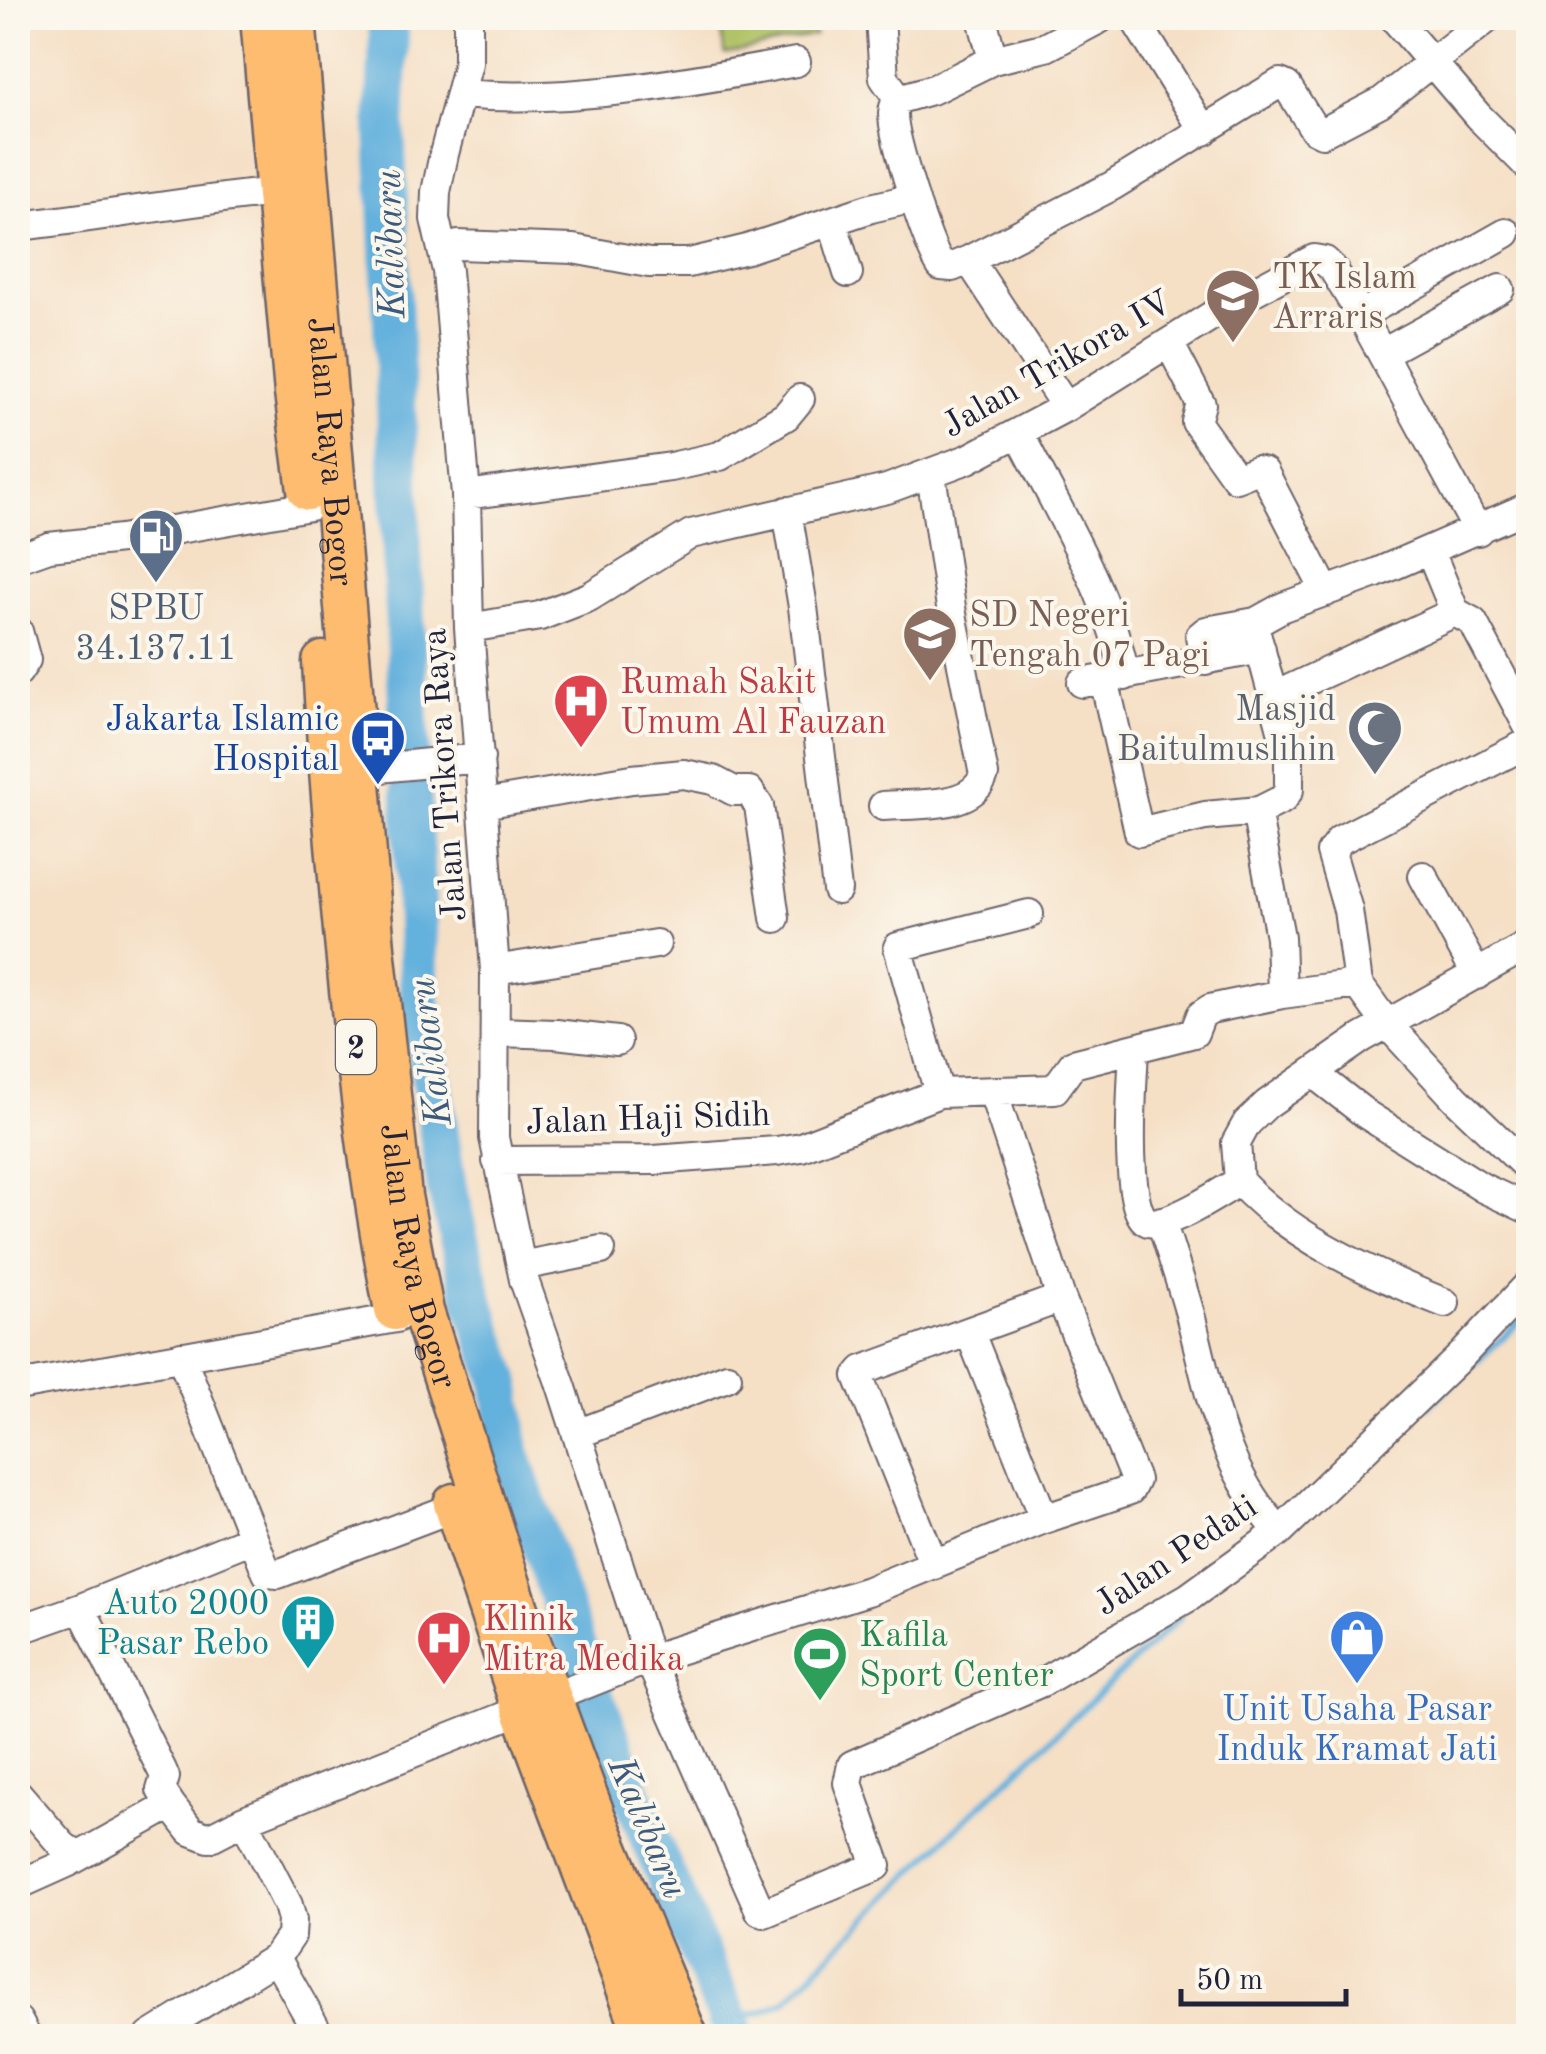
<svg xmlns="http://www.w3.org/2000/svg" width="1546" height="2054" font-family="'Old Standard TT',serif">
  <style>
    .green { fill: #b1c367; stroke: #6a7251; stroke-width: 2.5 }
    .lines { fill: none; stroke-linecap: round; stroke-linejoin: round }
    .stream { stroke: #64b1dd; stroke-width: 6 }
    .river { stroke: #64b1dd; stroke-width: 40 }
    .minor-casing { stroke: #6c646b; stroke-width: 32 }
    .highway-casing { stroke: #6c646b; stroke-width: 45 }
    .minor { stroke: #fff; stroke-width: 28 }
    .highway { stroke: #fdbc6f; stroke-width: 40 }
    .labels { text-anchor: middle; stroke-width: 8; stroke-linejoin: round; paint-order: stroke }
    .shield { fill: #fbf7ec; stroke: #636270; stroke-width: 2.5 }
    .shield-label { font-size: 32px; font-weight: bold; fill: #22223b }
    .education-label { font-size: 35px; fill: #785e54; stroke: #fbf7ec; text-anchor: start }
    .street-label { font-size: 35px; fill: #22223b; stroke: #fbf7ec }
    .service-label { font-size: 35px; fill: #4e5e75; stroke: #fbf7ec }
    .health-label { font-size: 35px; fill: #be3a42; stroke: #fbf7ec; text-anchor: start }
    .worship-label { font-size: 35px; fill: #5b616d; stroke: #fbf7ec; text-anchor: end }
    .transit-label { font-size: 35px; fill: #164399; stroke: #fbf7ec; text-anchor: end }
    .culture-label { font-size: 35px; fill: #0d838f; stroke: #fbf7ec; text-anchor: end }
    .leisure-label { font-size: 35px; fill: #27864d; stroke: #fbf7ec; text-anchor: start }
    .shop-label { font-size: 35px; fill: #366cbe; stroke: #fbf7ec }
    .water-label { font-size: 38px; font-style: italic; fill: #3c5b7c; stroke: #fbf7ec }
  </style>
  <rect width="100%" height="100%" fill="#fbf7ec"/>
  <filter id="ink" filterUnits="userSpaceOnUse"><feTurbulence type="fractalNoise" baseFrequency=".01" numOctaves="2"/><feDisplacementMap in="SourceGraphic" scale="20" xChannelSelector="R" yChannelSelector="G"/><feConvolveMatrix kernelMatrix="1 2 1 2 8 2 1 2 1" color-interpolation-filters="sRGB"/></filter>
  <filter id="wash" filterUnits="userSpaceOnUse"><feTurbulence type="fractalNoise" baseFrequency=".0048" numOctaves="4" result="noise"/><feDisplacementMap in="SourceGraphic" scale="40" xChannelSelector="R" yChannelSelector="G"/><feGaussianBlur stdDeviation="2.25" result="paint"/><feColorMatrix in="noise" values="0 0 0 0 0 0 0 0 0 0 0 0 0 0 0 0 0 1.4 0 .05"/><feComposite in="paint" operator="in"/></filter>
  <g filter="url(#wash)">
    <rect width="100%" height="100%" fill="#f5dfc5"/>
    <path class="green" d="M718 18H811L815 35 725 55Z"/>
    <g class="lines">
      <path class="stream" d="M1429 1406 1528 1314
        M730 2019 764 2011 785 2001 950 1834 1180 1617"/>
      <path class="river" d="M386 18 389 35 385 126 420 1002 447 1189 475 1306 501 1380 510 1452 582 1665 652 1844 736 2036"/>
    </g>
  </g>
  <g filter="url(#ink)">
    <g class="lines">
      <g class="minor-casing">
        <path id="minor" d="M468 18V63L444 154 436 192 435 219 447 271 466 495 469 628 495 970 494 1138 524 1280 562 1388 649 1659 760 1911 764 1913 877 1866 848 1783 852 1765 1044 1681 1189 1597 1280 1531 1462 1355 1528 1285
          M880 18 884 78 899 99
          M982 18 993 60
          M1101 18 1046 47 993 60 934 89 899 99C895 105 893 107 893 114 893 139 927 245 941 266L952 267 969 260 1112 186 1280 83 1287 86 1314 129 1322 133 1381 102 1488 18
          M1134 18 1204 131
          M1394 18 1478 116 1528 166
          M461 94C570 104 689 82 796 62
          M832 221 848 273
          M18 226C104 217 190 200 277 192
          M442 250 458 245 573 249 649 263H689L747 249 871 208 914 198
          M969 260 1066 407
          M1361 315 1506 233
          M1169 343 1201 404 1196 422 1236 478 1256 470 1264 472 1326 592
          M1383 353 1500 289
          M1019 433C1057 509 1109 592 1125 676
          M466 495 671 467 720 456 786 416 800 399
          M787 511 803 607 837 890
          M1430 551 1455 612 1473 622 1528 726
          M18 558 49 547 121 539 310 506
          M469 628 540 616 589 597 691 534 887 489 968 459 1066 407 1232 303 1314 259 1325 261 1333 269 1361 315 1478 531
          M18 631 26 660 18 672
          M1205 661 1200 636 1206 631 1256 622
          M1104 679 1139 832 1205 816 1259 811 1283 799 1289 790V756L1255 629 1256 622 1283 607 1376 573 1528 507
          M1082 683 1261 649
          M1275 696 1455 612
          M1528 743 1340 840 1331 852 1348 910 1358 984 1386 1023 1456 1099 1528 1168
          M359 770 480 758
          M483 804 632 779 684 774 713 780 734 791H749L759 806 775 918
          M883 806C914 803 973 810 984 775L952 614 931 474
          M1259 811 1257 816 1280 937 1282 994
          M1423 876 1477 975
          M495 970 656 944
          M497 1032 556 1034 617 1041
          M1134 1049C1133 1075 1122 1213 1148 1222 1167 1228 1222 1192 1239 1181L1236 1143 1247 1123 1267 1104 1362 1038 1528 945
          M1313 1073 1367 1115 1483 1188 1528 1209
          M939 1093 898 947 1029 914
          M497 1161 654 1160 777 1151 801 1147 939 1093 1055 1089 1073 1064 1194 1033 1201 1015 1210 1009 1282 994 1358 984
          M1239 1181C1292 1239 1373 1274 1445 1303
          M1161 1221C1171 1253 1182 1285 1191 1318 1210 1393 1223 1474 1280 1531
          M521 1266 601 1250
          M970 1333 1044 1519
          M181 1356 267 1573 278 1574 455 1507
          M18 1386 396 1318
          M577 1434 727 1377
          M934 1565 858 1376 863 1370 1061 1298 996 1101
          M81 1608 162 1770 165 1777 161 1790 171 1805
          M18 1630 81 1608 253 1538
          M18 1794 62 1845 77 1857
          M18 1885 67 1863 171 1805 191 1831 209 1838 244 1820 649 1659 868 1591 1044 1519 1130 1490 1135 1480 1061 1298
          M276 1958 320 2036
          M18 2021 26 2036
          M150 2036 276 1958 291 1936 292 1920 288 1905 244 1820"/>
      </g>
      <g class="highway-casing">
        <g id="highway">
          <path d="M261 18 295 393 308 490"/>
          <path id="s1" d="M295 18 374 948 401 1196 423 1311 518 1609 595 1817 687 2036"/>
          <path d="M323 662C328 762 337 861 347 960 359 1079 371 1192 395 1310"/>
          <path d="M454 1504 523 1711 645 2036"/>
        </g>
      </g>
      <use href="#minor" class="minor"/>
      <use href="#highway" class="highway"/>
    </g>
  </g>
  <defs>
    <g id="school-pin" transform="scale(2.875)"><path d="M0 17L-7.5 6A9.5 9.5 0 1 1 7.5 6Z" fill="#8d6e63" stroke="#fbf7ec"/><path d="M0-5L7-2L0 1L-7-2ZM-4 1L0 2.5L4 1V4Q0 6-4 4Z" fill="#fff"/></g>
    <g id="fuel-pin" transform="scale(2.875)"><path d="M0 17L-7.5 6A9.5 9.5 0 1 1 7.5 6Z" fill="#5c6f8a" stroke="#fbf7ec"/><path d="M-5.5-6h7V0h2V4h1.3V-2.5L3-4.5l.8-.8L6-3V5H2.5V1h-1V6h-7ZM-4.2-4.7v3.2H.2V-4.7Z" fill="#fff"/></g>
    <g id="hospital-pin" transform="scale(2.875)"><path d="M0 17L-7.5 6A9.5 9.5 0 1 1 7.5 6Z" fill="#e0444e" stroke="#fbf7ec"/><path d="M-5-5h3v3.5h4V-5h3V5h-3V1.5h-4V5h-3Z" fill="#fff"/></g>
    <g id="mosque-pin" transform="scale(2.875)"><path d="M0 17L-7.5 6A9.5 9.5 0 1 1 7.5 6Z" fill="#6b7280" stroke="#fbf7ec"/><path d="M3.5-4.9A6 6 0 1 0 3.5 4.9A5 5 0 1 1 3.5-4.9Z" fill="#fff"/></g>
    <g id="bus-pin" transform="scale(2.875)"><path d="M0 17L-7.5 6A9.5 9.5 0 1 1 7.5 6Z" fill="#1a4fb4" stroke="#fbf7ec"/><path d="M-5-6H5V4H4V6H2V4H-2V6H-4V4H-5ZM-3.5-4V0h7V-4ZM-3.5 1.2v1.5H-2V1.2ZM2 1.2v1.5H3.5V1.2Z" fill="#fff"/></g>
    <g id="building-pin" transform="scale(2.875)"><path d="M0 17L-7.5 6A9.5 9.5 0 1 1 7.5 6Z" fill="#0f9aa8" stroke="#fbf7ec"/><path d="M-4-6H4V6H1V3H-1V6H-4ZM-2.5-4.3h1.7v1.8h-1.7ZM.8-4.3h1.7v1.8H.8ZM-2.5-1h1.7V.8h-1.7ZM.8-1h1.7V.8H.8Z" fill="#fff"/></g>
    <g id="shop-pin" transform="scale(2.875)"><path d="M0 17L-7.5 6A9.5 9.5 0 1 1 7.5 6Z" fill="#3f7fe0" stroke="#fbf7ec"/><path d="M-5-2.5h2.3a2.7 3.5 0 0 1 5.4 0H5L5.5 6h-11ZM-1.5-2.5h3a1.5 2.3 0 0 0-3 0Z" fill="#fff"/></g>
    <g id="stadium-pin" transform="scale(2.875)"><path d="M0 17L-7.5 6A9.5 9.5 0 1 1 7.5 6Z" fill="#2e9e5b" stroke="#fbf7ec"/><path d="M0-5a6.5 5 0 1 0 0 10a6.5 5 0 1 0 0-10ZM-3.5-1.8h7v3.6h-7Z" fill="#fff"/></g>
  </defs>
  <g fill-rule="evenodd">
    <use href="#school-pin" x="1233" y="296"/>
    <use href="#fuel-pin" x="156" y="536"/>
    <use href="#school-pin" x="930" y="634"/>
    <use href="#hospital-pin" x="581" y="701"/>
    <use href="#mosque-pin" x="1375" y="728"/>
    <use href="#bus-pin" x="378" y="738"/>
    <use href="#building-pin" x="308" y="1622"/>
    <use href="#shop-pin" x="1357" y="1637"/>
    <use href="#hospital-pin" x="444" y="1638"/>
    <use href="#stadium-pin" x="820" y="1654"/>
  </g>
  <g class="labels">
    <rect class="shield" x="336" y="1020" width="40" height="54" rx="8"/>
    <g class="shield-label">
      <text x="356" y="1058">2</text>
    </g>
    <g class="education-label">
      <text x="1272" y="288">TK Islam<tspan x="1272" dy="40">Arraris</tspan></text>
      <text x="969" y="626">SD Negeri<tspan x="969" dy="40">Tengah 07 Pagi</tspan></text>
    </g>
    <g class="street-label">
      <text transform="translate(1056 363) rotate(-30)" y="12">Jalan Trikora IV</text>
      <text dy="12" stroke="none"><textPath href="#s1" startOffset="435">Jalan Raya Bogor</textPath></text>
      <text transform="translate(443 775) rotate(-94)" y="12">Jalan Trikora Raya</text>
      <text transform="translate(648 1117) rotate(-2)" y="12">Jalan Haji Sidih</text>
      <text dy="12" stroke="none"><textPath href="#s1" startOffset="1245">Jalan Raya Bogor</textPath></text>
      <text transform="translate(1175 1554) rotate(-34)" y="12">Jalan Pedati</text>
    </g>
    <g class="service-label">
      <text x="156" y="619">SPBU<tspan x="156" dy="40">34.137.11</tspan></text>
    </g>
    <g class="health-label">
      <text x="620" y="693">Rumah Sakit<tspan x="620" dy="40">Umum Al Fauzan</tspan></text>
      <text x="483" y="1630">Klinik<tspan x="483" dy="40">Mitra Medika</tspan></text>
    </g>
    <g class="worship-label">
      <text x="1336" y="720">Masjid<tspan x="1336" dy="40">Baitulmuslihin</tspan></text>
    </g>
    <g class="transit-label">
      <text x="339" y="730">Jakarta Islamic<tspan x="339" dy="40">Hospital</tspan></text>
    </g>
    <g class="culture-label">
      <text x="269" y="1614">Auto 2000<tspan x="269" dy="40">Pasar Rebo</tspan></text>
    </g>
    <g class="leisure-label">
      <text x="859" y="1646">Kafila<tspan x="859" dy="40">Sport Center</tspan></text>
    </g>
    <g class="shop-label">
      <text x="1357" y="1720">Unit Usaha Pasar<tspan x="1357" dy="40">Induk Kramat Jati</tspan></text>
    </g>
    <g class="water-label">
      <text transform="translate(389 244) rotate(-92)" y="13">Kalibaru</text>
      <text transform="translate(429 1052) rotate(-97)" y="13">Kalibaru</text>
      <text transform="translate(649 1827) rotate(67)" y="13">Kalibaru</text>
    </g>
  </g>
  <rect width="1546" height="2054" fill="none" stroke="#fbf7ec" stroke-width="60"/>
  <path d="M1181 1989v15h165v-15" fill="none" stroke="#22223b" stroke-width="5"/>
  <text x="1196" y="1989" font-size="30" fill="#22223b" stroke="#fbf7ec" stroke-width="8" paint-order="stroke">50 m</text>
</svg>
